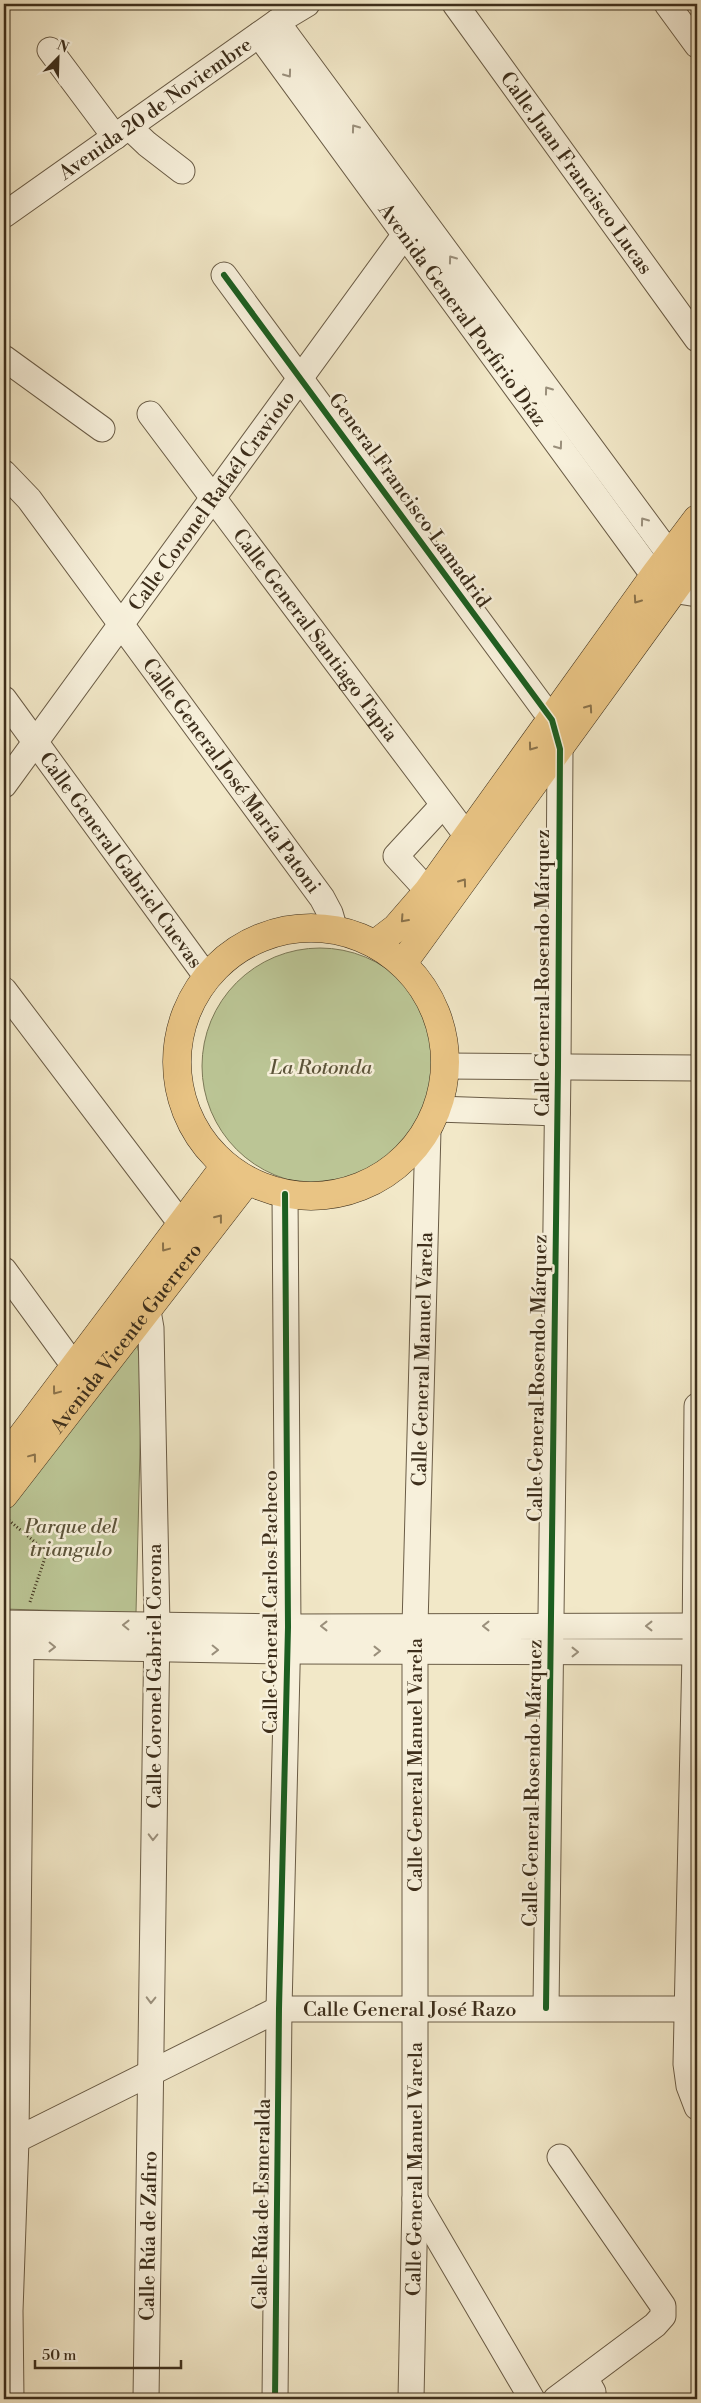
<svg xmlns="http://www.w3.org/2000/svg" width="701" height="2403" font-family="'Libre Bodoni',serif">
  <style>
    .green { fill: #bbc595; stroke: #7c7a58 }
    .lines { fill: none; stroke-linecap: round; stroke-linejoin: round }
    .minor-casing { stroke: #6a5c46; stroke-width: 27 }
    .major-casing { stroke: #3d2e1b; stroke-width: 29 }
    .path { stroke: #3d2e1b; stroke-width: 3; stroke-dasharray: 1 2.5; stroke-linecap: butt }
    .minor { stroke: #f7f0db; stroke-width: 25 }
    .major { stroke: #e9c484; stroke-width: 28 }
    .cycleway-casing { stroke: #f7f0db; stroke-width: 9 }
    .cycleway { stroke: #1b5e20; stroke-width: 6 }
    .oneway { stroke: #9a8f7b }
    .oneway2 { stroke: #8a724a }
    .labels { text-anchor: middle; stroke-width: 5; stroke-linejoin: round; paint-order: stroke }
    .street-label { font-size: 20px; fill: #3d2e1b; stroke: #f7f0db }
    .park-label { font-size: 20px; font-style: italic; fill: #5c543a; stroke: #f7f0db }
  </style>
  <rect width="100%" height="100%" fill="#f2e8c8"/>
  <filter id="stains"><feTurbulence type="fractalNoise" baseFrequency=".004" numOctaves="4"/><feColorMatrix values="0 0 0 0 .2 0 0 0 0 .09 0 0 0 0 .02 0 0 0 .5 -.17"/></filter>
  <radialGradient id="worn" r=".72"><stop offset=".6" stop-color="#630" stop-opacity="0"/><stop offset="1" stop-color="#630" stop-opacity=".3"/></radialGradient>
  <path class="green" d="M202 1066a118 118 0 1 1 236 0a118 118 0 1 1-236 0Z
    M135 1336 142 1367 136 1613 4 1609V1513Z"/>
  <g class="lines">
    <g class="minor-casing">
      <g id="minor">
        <path id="s1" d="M455 4 697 339"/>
        <path d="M667 4 697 45"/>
        <path d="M277 22 670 555 684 567"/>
        <path id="s2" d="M259 35 654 576 672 590 697 594"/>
        <path d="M50 50 115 137"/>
        <path d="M129 127 147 144 182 171"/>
        <path id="s3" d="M4 215 277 22 307 4"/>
        <path d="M224 275 552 720 560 749 558 1067 546 2008"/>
        <path d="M4 358 102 429"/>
        <path id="s4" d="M150 414 479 852"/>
        <path id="s5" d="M4 473 29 499 322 898 330 913 335 930"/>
        <path id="s6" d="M4 699 206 976"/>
        <path id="s7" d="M4 785 419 215"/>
        <path d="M428 891 396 856 443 805"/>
        <path d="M4 990 182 1225"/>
        <path d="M446 1066 697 1068"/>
        <path d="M437 1109 557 1113"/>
        <path d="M4 1270 85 1381"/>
        <path d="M145 1294 151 1328 157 1625 146 2399"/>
        <path d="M697 1406 695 1652 686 2064 689 2086 697 2107"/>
        <path d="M4 1623 288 1627 697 1626"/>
        <path d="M4 1646 288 1651 697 1652"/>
        <path id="s8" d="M4 2146 279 2009H697"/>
        <path d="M415 2199 532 2399"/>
        <path d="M585 2378 593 2392 591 2399"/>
        <path d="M11 2399 10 2311 16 2140 21 1646"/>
        <path d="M275 2399 279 2009 288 1627 285 1194"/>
        <path id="s9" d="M411 2399 415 2199V1626L428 1130"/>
        <path d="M556 2399 655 2325 663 2316V2306L560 2157"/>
      </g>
    </g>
    <g class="major-casing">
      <g id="major">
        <circle cx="311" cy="1062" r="134"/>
        <path d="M375 944 396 928 428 891 654 576 697 519"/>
        <path d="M403 963 697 558"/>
        <path d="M4 1460 225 1166"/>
        <path id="s10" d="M4 1495 247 1181"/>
      </g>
    </g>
    <path class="path" d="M6 1518 47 1552 30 1602"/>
    <use href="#minor" class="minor"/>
    <use href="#major" class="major"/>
    <g class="cycleway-casing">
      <path id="cycleway" d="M224 275 552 720 560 749 558 1067 546 2008
        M275 2399 279 2009 288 1627 285 1194"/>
    </g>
    <use href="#cycleway" class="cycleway"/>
  </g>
  <defs><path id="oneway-chevron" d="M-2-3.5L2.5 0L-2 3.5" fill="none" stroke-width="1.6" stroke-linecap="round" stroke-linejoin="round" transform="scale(1.25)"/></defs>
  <g class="oneway">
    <use href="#oneway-chevron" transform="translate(288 74) rotate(54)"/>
    <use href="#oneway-chevron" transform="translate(355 128) rotate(-126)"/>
    <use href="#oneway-chevron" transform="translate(452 259) rotate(-126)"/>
    <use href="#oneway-chevron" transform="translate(548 390) rotate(-126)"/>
    <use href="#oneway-chevron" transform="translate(559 446) rotate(54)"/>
    <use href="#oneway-chevron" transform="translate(644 521) rotate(-126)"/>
    <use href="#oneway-chevron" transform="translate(126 1625) rotate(-179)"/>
    <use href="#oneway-chevron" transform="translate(324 1626) rotate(180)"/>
    <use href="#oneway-chevron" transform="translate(486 1626) rotate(-180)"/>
    <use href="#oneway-chevron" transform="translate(649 1626) rotate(-180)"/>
    <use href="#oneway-chevron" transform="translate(52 1647) rotate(1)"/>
    <use href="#oneway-chevron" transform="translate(215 1650) rotate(1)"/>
    <use href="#oneway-chevron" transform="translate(377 1651)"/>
    <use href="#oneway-chevron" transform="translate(575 1652)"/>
    <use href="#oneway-chevron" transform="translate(153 1837) rotate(91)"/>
    <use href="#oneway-chevron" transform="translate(151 2000) rotate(91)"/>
  </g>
  <g class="oneway2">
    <use href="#oneway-chevron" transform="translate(637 600) rotate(125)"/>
    <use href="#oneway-chevron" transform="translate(589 708) rotate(-55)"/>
    <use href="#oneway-chevron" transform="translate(532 747) rotate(126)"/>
    <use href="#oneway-chevron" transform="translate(463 882) rotate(-54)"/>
    <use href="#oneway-chevron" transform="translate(404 919) rotate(132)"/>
    <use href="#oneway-chevron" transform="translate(219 1218) rotate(-52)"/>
    <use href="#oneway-chevron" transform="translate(165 1248) rotate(127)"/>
    <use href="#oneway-chevron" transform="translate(56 1391) rotate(127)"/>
    <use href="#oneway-chevron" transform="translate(33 1457) rotate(-53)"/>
  </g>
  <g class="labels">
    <g class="street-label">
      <text dy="7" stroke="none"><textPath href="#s3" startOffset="185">Avenida 20 de Noviembre</textPath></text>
      <text dy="7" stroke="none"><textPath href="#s1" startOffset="208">Calle Juan Francisco Lucas</textPath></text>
      <text dy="7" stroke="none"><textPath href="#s2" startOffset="346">Avenida General Porfirio Díaz</textPath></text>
      <text dy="7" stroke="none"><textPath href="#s7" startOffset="352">Calle Coronel Rafaél Cravioto</textPath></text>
      <text transform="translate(410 500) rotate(54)" y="7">General Francisco Lamadrid</text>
      <text dy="7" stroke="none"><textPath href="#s4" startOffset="276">Calle General Santiago Tapia</textPath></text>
      <text dy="7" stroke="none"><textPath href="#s5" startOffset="379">Calle General José María Patoni</textPath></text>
      <text dy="7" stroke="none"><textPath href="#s6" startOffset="199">Calle General Gabriel Cuevas</textPath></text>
      <text transform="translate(542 973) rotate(-90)" y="7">Calle General Rosendo Márquez</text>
      <text dy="7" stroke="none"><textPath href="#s10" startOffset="199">Avenida Vicente Guerrero</textPath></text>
      <text dy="7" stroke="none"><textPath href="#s9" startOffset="1040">Calle General Manuel Varela</textPath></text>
      <text transform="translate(537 1378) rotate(-89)" y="7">Calle General Rosendo Márquez</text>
      <text transform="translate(270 1602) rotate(-90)" y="7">Calle General Carlos Pacheco</text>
      <text transform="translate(154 1676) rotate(-90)" y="7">Calle Coronel Gabriel Corona</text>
      <text transform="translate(415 1765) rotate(-90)" y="7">Calle General Manuel Varela</text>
      <text transform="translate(532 1783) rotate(-89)" y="7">Calle General Rosendo Márquez</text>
      <text dy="7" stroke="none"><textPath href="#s8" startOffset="438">Calle General José Razo</textPath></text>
      <text dy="7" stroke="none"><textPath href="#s9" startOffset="230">Calle General Manuel Varela</textPath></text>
      <text transform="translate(261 2204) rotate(-89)" y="7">Calle Rúa de Esmeralda</text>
      <text transform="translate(148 2236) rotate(-89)" y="7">Calle Rúa de Zafiro</text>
    </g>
    <g class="park-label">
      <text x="321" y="1074">La Rotonda</text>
      <text x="71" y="1533">Parque del<tspan x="71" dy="23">triangulo</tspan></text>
    </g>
  </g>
  <rect width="701" height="2403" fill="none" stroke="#f2e8c8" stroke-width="20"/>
  <rect x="5" y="5" width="691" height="2393" fill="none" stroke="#3d2e1b" stroke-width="2.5"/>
  <rect x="10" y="10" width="681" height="2383" fill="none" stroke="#3d2e1b"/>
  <g transform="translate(58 58) rotate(23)" stroke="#f7f0db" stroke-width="4" paint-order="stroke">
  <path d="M0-4L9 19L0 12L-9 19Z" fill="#3d2e1b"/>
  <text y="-8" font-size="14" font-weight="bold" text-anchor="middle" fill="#3d2e1b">N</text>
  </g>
  <path d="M35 2360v8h146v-8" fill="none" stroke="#3d2e1b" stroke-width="2.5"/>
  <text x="42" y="2360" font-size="15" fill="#3d2e1b" stroke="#f7f0db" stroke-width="4" paint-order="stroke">50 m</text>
  <rect width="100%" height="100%" filter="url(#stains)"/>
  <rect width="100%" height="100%" fill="url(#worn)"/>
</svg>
